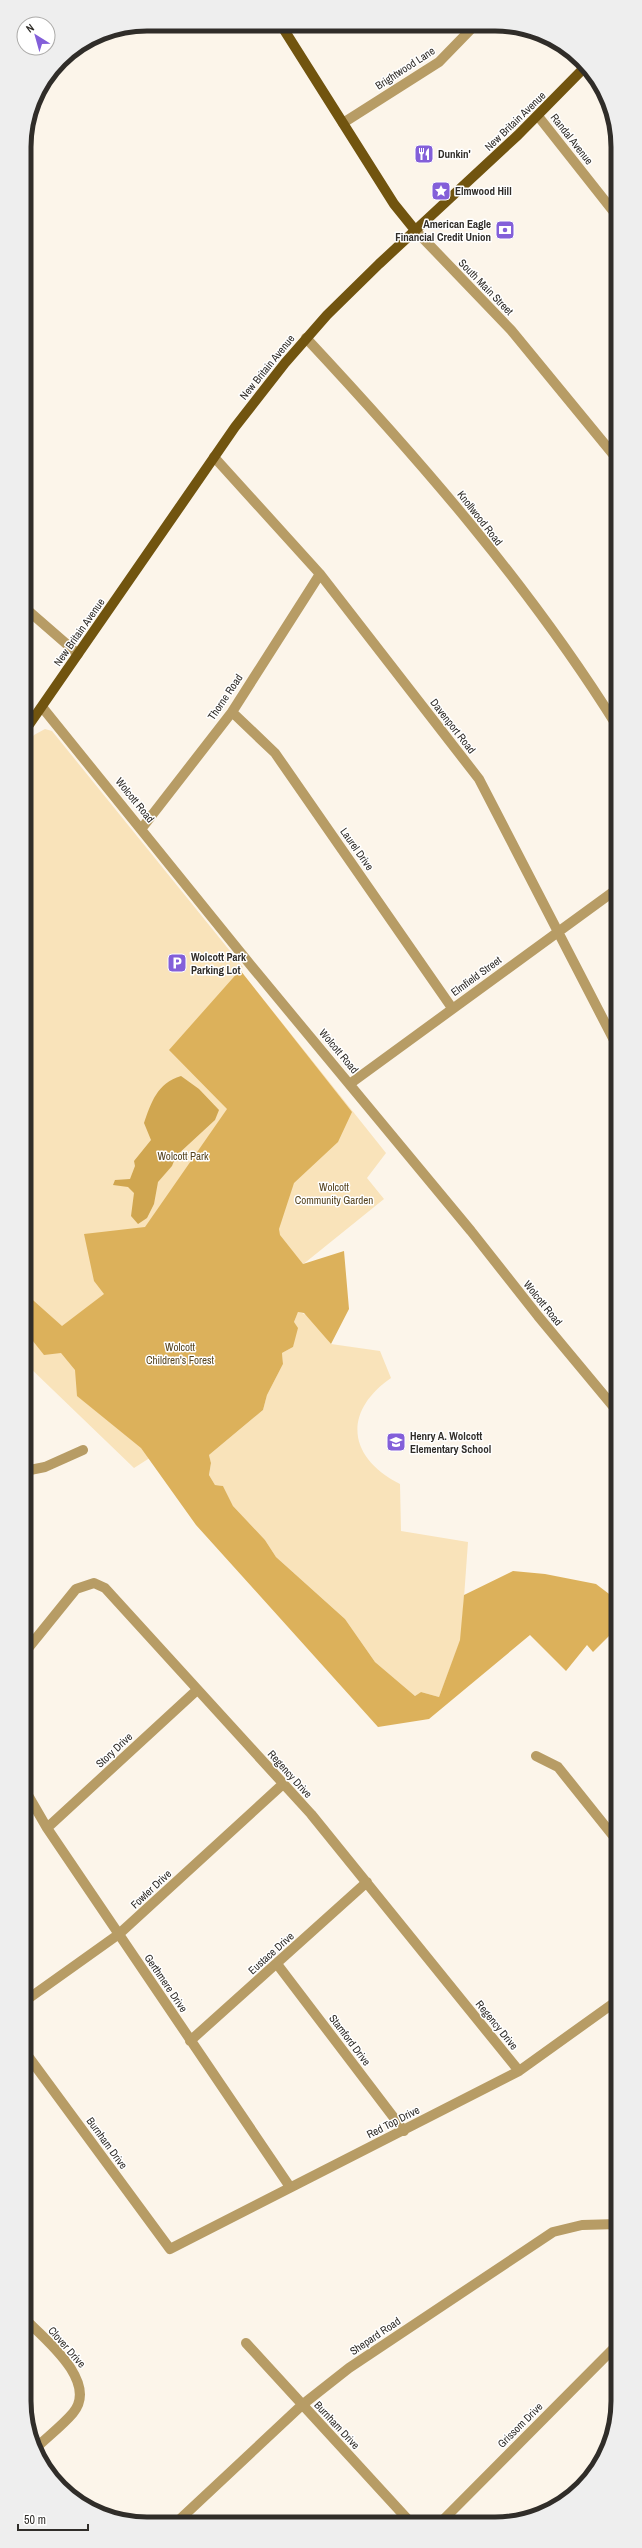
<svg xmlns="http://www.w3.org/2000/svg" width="642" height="2548" font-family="'Archivo Narrow',sans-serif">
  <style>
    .green { fill: #f9e3ba }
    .forest { fill: #dcb15b }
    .water { fill: #d0a650 }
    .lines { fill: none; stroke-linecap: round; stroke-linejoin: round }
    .minor { stroke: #b79c65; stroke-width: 10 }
    .major { stroke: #71540f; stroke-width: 10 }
    .labels { text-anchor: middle; stroke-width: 3; stroke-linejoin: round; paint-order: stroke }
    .street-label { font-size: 11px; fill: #302d29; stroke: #fff }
    .poi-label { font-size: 11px; font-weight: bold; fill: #302d29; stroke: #fff; text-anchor: start }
    .park-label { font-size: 11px; fill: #56441f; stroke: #fff }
    .rim { fill: none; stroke: #302d29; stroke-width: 5 }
  </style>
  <rect width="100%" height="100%" fill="#fcf5ea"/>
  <path class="green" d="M45 729 52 731 243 967 240 970 386 1153 367 1178 384 1199 296 1270 228 1408 134 1468 25 1363 24 750 34 735Z
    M298 1312C312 1314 323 1334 331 1344L380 1351 391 1378C342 1412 348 1458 400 1484L401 1531 468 1542 461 1639 439 1697 421 1692 415 1696 375 1662 345 1619 276 1557 265 1540 233 1506 223 1486 215 1485 209 1475 211 1463 209 1455 263 1410 267 1395 283 1364 282 1353 293 1347 294 1322Z"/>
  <path class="forest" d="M240 970 352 1112 338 1142 294 1183 279 1229 280 1235 303 1264 344 1251 349 1309 331 1344 304 1313 298 1312 294 1322 298 1328 293 1347 282 1353 283 1364 267 1395 263 1410 209 1455 211 1463 209 1475 215 1485 223 1486 233 1506 265 1540 276 1557 345 1619 375 1662 415 1696 421 1692 439 1697 460 1640 464 1595 513 1571 545 1574 596 1584 617 1600V1628L593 1652 587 1645 566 1671 530 1635 429 1719 378 1727 196 1525 141 1448 77 1396 75 1370 61 1353 44 1355 25 1331V1293L62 1326 104 1294 94 1281 84 1234 145 1227 227 1109 169 1050Z"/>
  <path class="water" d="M181 1076 199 1089 219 1110 215 1120 176 1156 172 1166 158 1182 154 1204 147 1218 138 1224 131 1216 134 1193 128 1187 113 1185 115 1180 130 1179 135 1166 134 1161 151 1140 144 1123C151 1103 157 1083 181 1076Z"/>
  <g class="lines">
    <path class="minor" d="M538 116 617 216
      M343 123 439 62 474 26
      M415 230 511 330 617 459
      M306 338C419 459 529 585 617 726
      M214 457 320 574 479 779 617 1046
      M24 607 78 654
      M42 707 253 968 471 1231 538 1316 617 1411
      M232 712 275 753 452 1008
      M142 828 232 712 320 574
      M351 1083 617 889
      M25 1471 45 1467 83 1450
      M25 1652 76 1589 94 1583 105 1588 311 1814 519 2071
      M536 1756 558 1767 618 1842
      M25 1790 47 1828 290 2187
      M47 1828 197 1690
      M277 1964 404 2131
      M25 2001 119 1934 283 1784
      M190 2041 367 1882
      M25 2052 170 2249 519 2071 618 2000
      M25 2319C45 2339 99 2382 73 2413 62 2426 47 2437 35 2449
      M246 2343 411 2523
      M177 2522 302 2405 349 2368 553 2232 582 2225 618 2224
      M440 2523 618 2344"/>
    <path class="major" d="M281 25 394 204 415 230
      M24 732 235 427 285 363 327 315 379 264 518 135 586 66"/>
  </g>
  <defs>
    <g id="restaurant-square" transform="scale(1)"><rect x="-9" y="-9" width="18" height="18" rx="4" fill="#835fd9" stroke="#fff"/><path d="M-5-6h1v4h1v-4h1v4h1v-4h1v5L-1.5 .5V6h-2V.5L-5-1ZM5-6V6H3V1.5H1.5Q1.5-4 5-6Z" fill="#fff"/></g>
    <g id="sight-square" transform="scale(1)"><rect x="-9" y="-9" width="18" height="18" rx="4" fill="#835fd9" stroke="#fff"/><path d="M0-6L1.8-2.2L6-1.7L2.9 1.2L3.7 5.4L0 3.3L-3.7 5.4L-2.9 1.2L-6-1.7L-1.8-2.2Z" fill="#fff"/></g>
    <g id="bank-square" transform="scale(1)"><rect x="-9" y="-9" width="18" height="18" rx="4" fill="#835fd9" stroke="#fff"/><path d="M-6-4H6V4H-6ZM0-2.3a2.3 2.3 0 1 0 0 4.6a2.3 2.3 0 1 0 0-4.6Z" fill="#fff"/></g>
    <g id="parking-square" transform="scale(1)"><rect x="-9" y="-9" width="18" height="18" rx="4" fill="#835fd9" stroke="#fff"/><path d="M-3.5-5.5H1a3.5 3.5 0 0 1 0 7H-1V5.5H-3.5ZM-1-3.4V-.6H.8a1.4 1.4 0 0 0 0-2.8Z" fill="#fff"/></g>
    <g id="school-square" transform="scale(1)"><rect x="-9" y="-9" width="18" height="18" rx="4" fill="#835fd9" stroke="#fff"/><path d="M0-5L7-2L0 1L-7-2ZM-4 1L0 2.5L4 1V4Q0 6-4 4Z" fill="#fff"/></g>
  </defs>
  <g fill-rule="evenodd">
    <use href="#restaurant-square" x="424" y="154"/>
    <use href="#sight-square" x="441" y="191"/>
    <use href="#bank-square" x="505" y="230"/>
    <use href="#parking-square" x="177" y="963"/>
    <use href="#school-square" x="396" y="1442"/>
  </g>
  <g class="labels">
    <g class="street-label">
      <text transform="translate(405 68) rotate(-33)" y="4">Brightwood Lane</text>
      <text transform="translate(515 121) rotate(-44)" y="4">New Britain Avenue</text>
      <text transform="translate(572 139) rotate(52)" y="4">Randal Avenue</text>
      <text transform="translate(486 287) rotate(46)" y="4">South Main Street</text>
      <text transform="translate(267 367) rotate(-51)" y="4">New Britain Avenue</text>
      <text transform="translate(480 518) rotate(52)" y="4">Knollwood Road</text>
      <text transform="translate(79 632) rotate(-55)" y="4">New Britain Avenue</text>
      <text transform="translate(225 697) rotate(-56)" y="4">Thorne Road</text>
      <text transform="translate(453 726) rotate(52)" y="4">Davenport Road</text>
      <text transform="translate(135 800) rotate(51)" y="4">Wolcott Road</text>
      <text transform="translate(357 849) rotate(55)" y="4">Laurel Drive</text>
      <text transform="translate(476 976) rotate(-36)" y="4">Elmfield Street</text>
      <text transform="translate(339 1051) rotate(50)" y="4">Wolcott Road</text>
      <text transform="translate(543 1303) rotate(51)" y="4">Wolcott Road</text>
      <text transform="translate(114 1750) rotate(-43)" y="4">Story Drive</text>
      <text transform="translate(290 1774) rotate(48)" y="4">Regency Drive</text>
      <text transform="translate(151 1889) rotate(-43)" y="4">Fowler Drive</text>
      <text transform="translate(271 1953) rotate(-42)" y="4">Eustace Drive</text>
      <text transform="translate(166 1983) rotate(56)" y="4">Gerthmere Drive</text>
      <text transform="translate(497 2025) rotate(51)" y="4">Regency Drive</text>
      <text transform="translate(350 2040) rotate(53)" y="4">Stamford Drive</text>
      <text transform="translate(393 2122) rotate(-27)" y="4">Red Top Drive</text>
      <text transform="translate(107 2143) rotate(54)" y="4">Burnham Drive</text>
      <text transform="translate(375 2336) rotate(-34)" y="4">Shepard Road</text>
      <text transform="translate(67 2347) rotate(49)" y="4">Clover Drive</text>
      <text transform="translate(337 2425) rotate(47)" y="4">Burnham Drive</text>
      <text transform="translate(520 2425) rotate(-45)" y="4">Grissom Drive</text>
    </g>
    <g class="poi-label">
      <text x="438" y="158">Dunkin'</text>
      <text x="455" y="195">Elmwood Hill</text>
      <text x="491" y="228" text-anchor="end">American Eagle<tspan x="491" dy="13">Financial Credit Union</tspan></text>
      <text x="191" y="961">Wolcott Park<tspan x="191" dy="13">Parking Lot</tspan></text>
      <text x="410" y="1440">Henry A. Wolcott<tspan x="410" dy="13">Elementary School</tspan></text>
    </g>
    <g class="park-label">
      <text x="183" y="1160">Wolcott Park</text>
      <text x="334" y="1191">Wolcott<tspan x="334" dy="13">Community Garden</tspan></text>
      <text x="180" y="1351">Wolcott<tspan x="180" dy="13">Children's Forest</tspan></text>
    </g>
  </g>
  <path d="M0 0H642V2548H0ZM147 31H495A116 116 0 0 1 611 147V2401A116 116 0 0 1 495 2517H147A116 116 0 0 1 31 2401V147A116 116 0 0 1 147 31Z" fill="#eee" fill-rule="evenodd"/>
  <path class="rim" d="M147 31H495A116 116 0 0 1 611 147V2401A116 116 0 0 1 495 2517H147A116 116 0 0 1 31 2401V147A116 116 0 0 1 147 31Z"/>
  <g transform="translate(36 36) rotate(323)"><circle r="19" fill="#ffffff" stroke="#acaba9"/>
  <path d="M0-3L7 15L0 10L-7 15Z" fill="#835fd9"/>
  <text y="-6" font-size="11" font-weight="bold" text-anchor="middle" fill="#302d29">N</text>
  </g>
  <path d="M18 2524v6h70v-6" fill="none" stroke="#302d29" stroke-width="2"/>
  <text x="24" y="2524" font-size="12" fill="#302d29" stroke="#ffffff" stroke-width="3" paint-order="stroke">50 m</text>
</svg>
